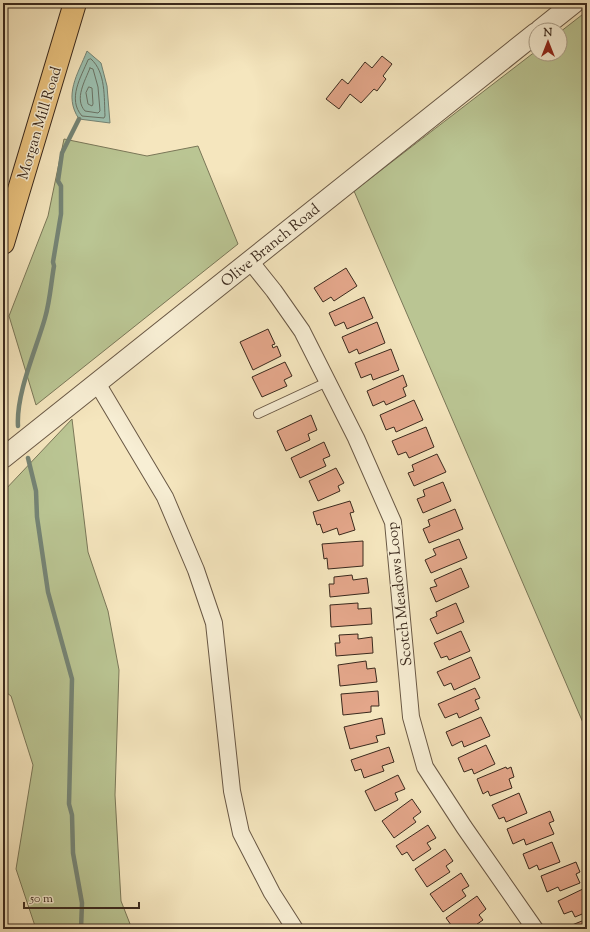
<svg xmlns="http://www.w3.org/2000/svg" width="590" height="932" font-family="'Sorts Mill Goudy',serif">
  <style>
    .green { fill: #bac593; stroke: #7a7758 }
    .water { fill: #9cc0b0; stroke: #758475 }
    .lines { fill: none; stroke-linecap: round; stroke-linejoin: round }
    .shore { stroke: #6b7466; stroke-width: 1 }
    .stream { stroke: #758475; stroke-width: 4.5 }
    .building { fill: #e4a78b; stroke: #3a291d }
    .service-casing { stroke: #695845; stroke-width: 10 }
    .minor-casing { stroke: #695845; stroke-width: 18 }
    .tertiary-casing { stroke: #695845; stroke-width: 22 }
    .primary-casing { stroke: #3a291d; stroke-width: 24 }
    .service { stroke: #f8efd5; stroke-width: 8 }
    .minor { stroke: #f8efd5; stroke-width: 16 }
    .tertiary { stroke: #f8efd5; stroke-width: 20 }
    .primary { stroke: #eac37f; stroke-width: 22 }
    .labels { text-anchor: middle; stroke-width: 3; stroke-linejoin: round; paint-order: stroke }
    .street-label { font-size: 15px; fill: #3a291d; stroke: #f8efd5 }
  </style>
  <rect width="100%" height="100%" fill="#f5e6be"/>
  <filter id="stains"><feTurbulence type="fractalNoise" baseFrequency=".005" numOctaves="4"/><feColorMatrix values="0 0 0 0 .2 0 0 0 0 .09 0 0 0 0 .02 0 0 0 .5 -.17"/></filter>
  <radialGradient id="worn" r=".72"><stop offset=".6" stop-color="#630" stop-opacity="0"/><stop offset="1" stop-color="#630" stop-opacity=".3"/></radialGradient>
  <path class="green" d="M587 11V732L354 191 536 51V54H560V32Z
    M64 139 147 156 198 146 238 244 36 405 9 316 48 216Z
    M72 419 88 552 108 611 119 670 115 795 121 901 132 929H36L16 869 33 765 11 696 3 690V492Z"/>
  <path class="water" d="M87 51 101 63 107 86 110 123 79 119C63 95 78 74 87 51Z"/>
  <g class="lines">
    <path class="shore" d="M91 59C106 72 104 98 105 116L104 118 82 116C67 99 81 77 88 60Z
      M90 68 93 69 98 87 100 111 98 113 85 111C74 99 85 81 90 68Z
      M89 87 92 88 93 104 92 106 88 104 86 93Z"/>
    <path class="stream" d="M18 426C16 393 36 350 45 318 50 301 51 283 54 266L53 262 61 214V186L58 181 62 153 79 119
      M28 458 36 491 37 517 48 592 72 679 69 804 72 815 73 853 82 903 81 929"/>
  </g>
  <path class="building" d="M382 56 392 64 383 76 386 79 377 91 374 89 361 103 350 94 339 109 326 99 342 79 348 84 365 62 372 68Z
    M346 268 357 286 334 301 331 297 323 302 314 288Z
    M364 297 373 318 347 329 344 322 335 326 329 313Z
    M377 322 385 343 359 354 357 349 349 353 342 337Z
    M268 329 275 344 272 345 273 348 277 346 281 356 253 370 240 342Z
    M391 349 399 370 373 380 371 374 361 378 355 363Z
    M285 362 292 376 284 380 287 386 262 397 252 377Z
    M403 375 407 386 403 388 406 396 386 405 384 401 373 406 367 391Z
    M414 400 423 420 396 432 394 427 386 430 380 415Z
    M311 415 317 430 308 434 310 440 286 451 277 431Z
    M426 427 434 447 409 458 406 452 398 455 392 441Z
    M324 442 330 456 323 459 326 466 300 478 291 458Z
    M437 454 446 472 414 486 408 473 414 471 412 465Z
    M336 468 344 483 338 486 340 491 318 501 309 481Z
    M443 482 451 501 423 513 417 499 425 496 423 490Z
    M350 501 354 512 350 513 355 530 339 535 337 528 323 533 320 524 317 525 313 512Z
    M455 509 463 529 429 543 423 529 430 526 428 520Z
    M459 539 467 558 431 573 425 560 436 555 433 549Z
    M363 541V566L328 569 327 558 324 559 322 544Z
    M461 568 469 587 436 602 430 588 437 586 434 580Z
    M352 575 353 580 367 578 369 593 330 597 329 584H334V577Z
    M358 603V609L371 608 372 624 331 627 330 605Z
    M456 603 464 622 437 634 430 619 437 616 436 612Z
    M461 631 470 651 449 660 447 656 441 658 434 643Z
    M358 634V639L372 637 373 653 336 656 335 643H340L339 635Z
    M471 657 480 678 454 690 451 683 444 686 437 672Z
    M366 661 367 669 375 668 377 682 340 686 338 665Z
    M475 688 480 698 475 700 479 709 459 718 457 713 445 718 438 704Z
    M378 691 379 706H371V712L343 715 341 694Z
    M481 717 490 736 464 747 462 741 452 746 446 732Z
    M382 718 385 734 376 736 378 742 350 749 344 727Z
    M486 745 495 764 474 774 472 769 464 772 458 758Z
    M389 747 394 762 382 766 384 771 364 778 361 769 355 771 351 760Z
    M506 767 507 769 511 767 514 777 509 779 512 788 490 796 488 791 483 794 477 779Z
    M398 775 405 789 395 793 398 800 375 811 365 791Z
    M519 793 527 813 506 822 504 817 499 819 492 805Z
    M412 799 421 812 413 818 416 822 394 838 382 821Z
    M550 811 554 821 549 823 554 834 526 845 524 839 513 844 507 829Z
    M428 825 436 838 427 843 431 849 413 861 407 852 402 855 396 846Z
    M552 842 560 862 539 870 537 865 529 869 523 854Z
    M445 849 453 861 446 866 450 872 427 887 415 869Z
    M576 862 580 872 576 874 580 883 560 891 558 887 547 892 541 876Z
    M461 873 469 886 462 890 466 896 443 912 430 894Z
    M587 887V912L575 917 572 911 564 914 558 901Z
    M477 896 486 909 479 915 483 920 470 929H454L446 918Z
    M587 919V929H574L572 925Z"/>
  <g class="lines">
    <g class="service-casing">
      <path id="service" d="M258 414 327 382"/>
    </g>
    <g class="minor-casing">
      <path id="minor" d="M250 261 274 291 302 331 356 438 393 522 411 717 425 767 464 827 535 929
        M97 383 165 497 196 570 214 623 232 791 241 833 272 893 295 929"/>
    </g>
    <g class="tertiary-casing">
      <path id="tertiary" d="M540 30 574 3
        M3 458 536 33"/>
    </g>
    <g class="primary-casing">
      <path id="primary" d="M3 243 75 3"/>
    </g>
    <use href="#service" class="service"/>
    <use href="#minor" class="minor"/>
    <use href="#tertiary" class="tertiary"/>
    <use href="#primary" class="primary"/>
  </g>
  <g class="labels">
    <g class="street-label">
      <text transform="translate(39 123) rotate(-73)" y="5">Morgan Mill Road</text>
      <text transform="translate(270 245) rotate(-39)" y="5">Olive Branch Road</text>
      <text transform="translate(399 594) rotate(-96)" y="5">Scotch Meadows Loop</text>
    </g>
  </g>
  <rect width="590" height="932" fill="none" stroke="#f5e6be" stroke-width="16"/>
  <rect x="4" y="4" width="582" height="924" fill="none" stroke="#3a291d" stroke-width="2"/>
  <rect x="8" y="8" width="574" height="916" fill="none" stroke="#3a291d"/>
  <g transform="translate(548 42)"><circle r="19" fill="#f8efd5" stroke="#aca08b"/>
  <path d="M0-3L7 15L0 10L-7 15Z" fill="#8f2418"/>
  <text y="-6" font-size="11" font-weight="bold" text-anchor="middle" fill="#3a291d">N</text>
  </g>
  <path d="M24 902v6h115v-6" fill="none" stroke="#3a291d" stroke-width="2"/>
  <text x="30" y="902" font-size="12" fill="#3a291d" stroke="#f8efd5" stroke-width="3" paint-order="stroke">50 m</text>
  <rect width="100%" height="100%" filter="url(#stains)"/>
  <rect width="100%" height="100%" fill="url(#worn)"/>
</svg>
